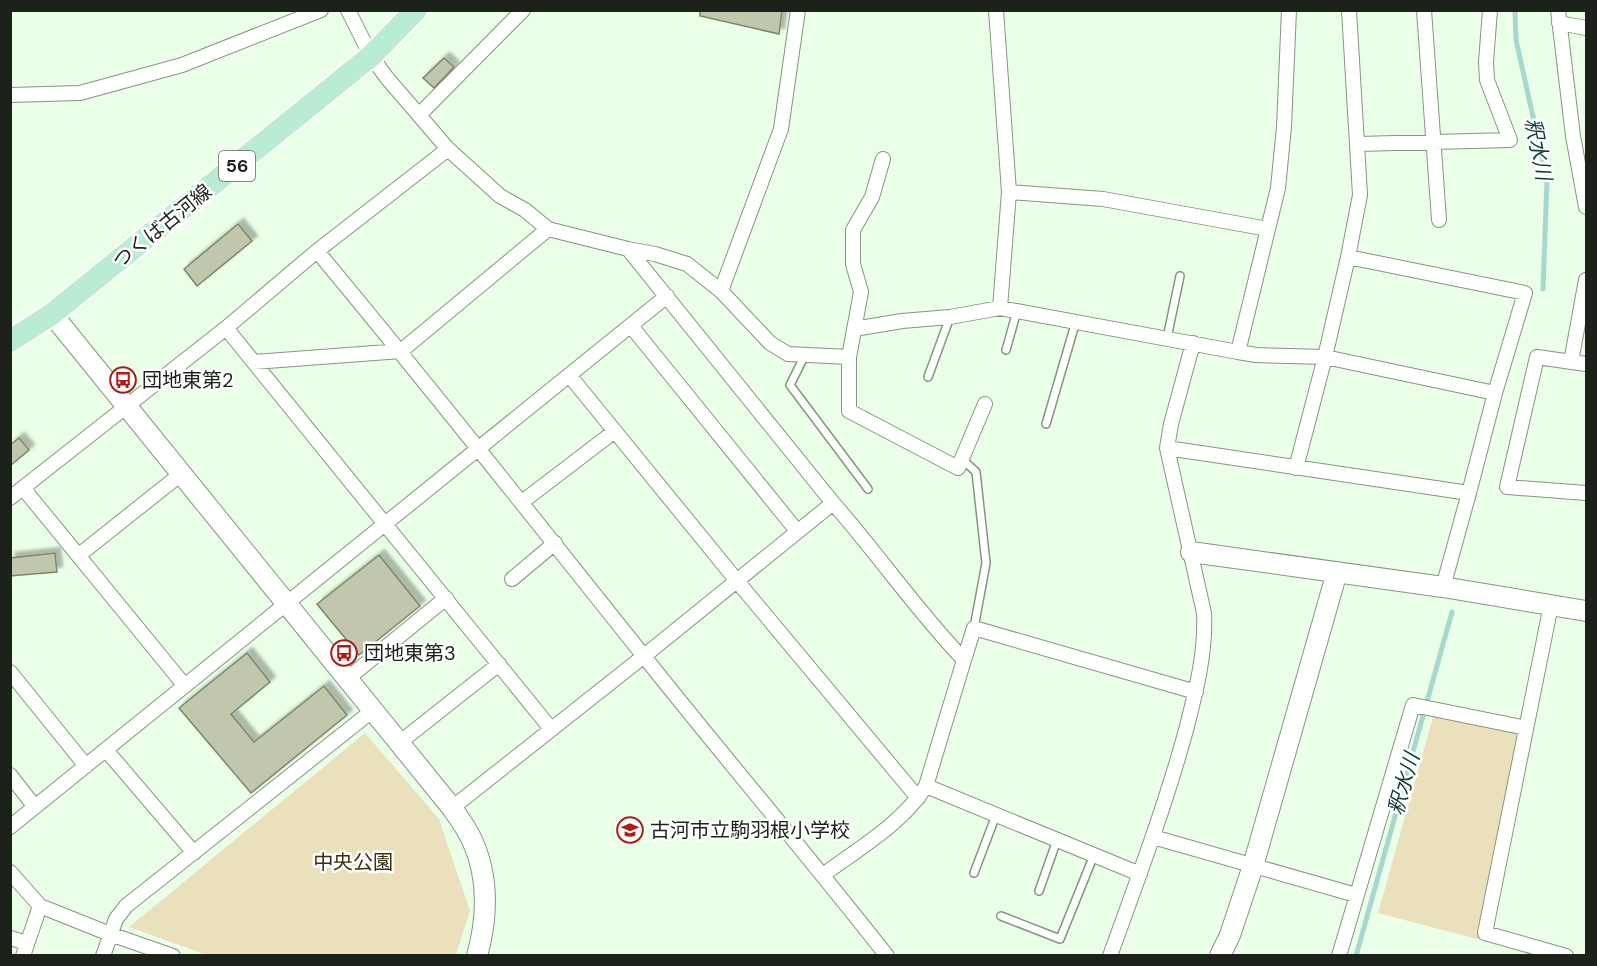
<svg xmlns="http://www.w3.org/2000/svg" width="1597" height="966" font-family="'DM Sans','Noto Sans JP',sans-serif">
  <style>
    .green { fill: #eae0bb }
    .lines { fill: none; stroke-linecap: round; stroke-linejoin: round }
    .stream { stroke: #a6d8d0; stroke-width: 5 }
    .building { fill: #c1c7ac; stroke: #7f856b; stroke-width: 1.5; filter: url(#shadow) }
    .lane-casing { stroke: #859680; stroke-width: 10 }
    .street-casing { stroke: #859680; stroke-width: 16 }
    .secondary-casing { stroke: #859680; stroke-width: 22 }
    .primary-casing { stroke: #fff; stroke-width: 26 }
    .lane { stroke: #fff; stroke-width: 7 }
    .street { stroke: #fff; stroke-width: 14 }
    .secondary { stroke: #fff; stroke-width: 20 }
    .primary { stroke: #baecd4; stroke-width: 22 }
    .labels { text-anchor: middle; stroke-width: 5; stroke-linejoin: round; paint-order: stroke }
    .shield { fill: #fff; stroke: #60645f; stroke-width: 1.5 }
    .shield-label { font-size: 18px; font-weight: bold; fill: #1c221a }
    .street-label { font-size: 20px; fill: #1c221a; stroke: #fff }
    .poi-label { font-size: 20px; fill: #1c221a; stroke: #fff; text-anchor: start }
    .park-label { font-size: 20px; fill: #38300f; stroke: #fff }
    .water-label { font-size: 21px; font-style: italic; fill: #0d3c36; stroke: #fff }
  </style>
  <defs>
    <filter id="shadow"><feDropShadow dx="5.5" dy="-5.5" stdDeviation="1.5" flood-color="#0004"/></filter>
  </defs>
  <rect width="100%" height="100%" fill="#ebfee7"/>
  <path class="green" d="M1435 710 1525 733 1481 940 1378 913Z
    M365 733 439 819 470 911 456 955H207L129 927Z"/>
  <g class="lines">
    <path class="stream" d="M1515 10 1516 40 1547 180 1543 289
      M1356 956 1452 612"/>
  </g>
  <path class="building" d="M700 10H782L779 34 700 16Z
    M444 58 454 67 434 88 423 78Z
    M238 224 252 241 197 286 184 269Z
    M19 438 29 450 10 466V445Z
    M55 553 57 572 10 576V558Z
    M379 555 420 606 359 655 317 604Z
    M247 653 270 682 231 714 254 742 324 686 347 715 251 793 179 708Z"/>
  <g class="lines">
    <g class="lane-casing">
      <path id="lane" d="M1167 338 1180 276
        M1006 350 1017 311
        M805 355 790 385 868 489
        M928 377 950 317
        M1046 424 1076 321
        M962 459 976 472 986 563 974 628
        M974 873 996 815
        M1039 891 1057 840
        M1001 916 1060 939 1094 855"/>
    </g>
    <g class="street-casing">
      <path id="street" d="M348 10 371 56 387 78 448 149 500 196 525 210 548 229 628 249 655 254 687 264 721 291 770 343 788 354 849 357
        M996 10 1009 192 1000 308
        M1424 10 1439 220
        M1558 10 1573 136 1586 207
        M1559 23 1586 28
        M10 95 80 93 182 65 321 10
        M419 115 523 10
        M1358 144 1510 140 1487 80 1486 62 1490 10
        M883 159 872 197 853 230V264L861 292 849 357V411L958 468 985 404
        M1009 192 1103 199 1268 229
        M628 249 833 503C878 554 917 611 964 660L926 786C903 823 858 849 823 875
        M317 251C428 384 535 520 643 655 723 756 807 854 887 956
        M1348 257 1525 293 1495 393 1469 493
        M721 291 781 129 798 10
        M631 326 797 531
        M226 328 551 729
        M854 329 902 321 950 317 1000 308 1238 352 1278 188 1284 127 1289 10
        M1238 352 1256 355 1325 357 1495 393
        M254 362 401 351 548 229
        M1571 362 1586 280
        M1586 364 1537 357 1507 487 1586 493
        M569 375 737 581 918 798
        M1167 448 1469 493 1443 587
        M1296 468 1325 357 1348 257 1360 195 1349 10
        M23 488 185 686
        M10 498 226 328 317 251 448 149
        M522 502 615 431
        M79 555 181 474
        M512 579 555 543
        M1551 605 1485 933 1566 956
        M964 660 974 628 1196 692
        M10 672 86 766
        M347 679 446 598
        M399 743 499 664
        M106 750 194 853
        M10 775 35 807
        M926 786 1140 874
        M452 808 644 656 833 503
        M10 827 667 296
        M1153 837 1356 895
        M10 872 40 906 110 934 173 956
        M10 938 27 943
        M23 956 40 906
        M103 956 116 919 126 906 372 711
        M1110 956C1137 881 1165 807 1186 730 1196 691 1206 653 1204 613L1167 448 1171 424 1193 343
        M1339 956 1413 705 1526 728"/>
    </g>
    <g class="secondary-casing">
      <path id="secondary" d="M52 314 452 808C459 818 467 829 472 840 489 877 488 916 477 956
        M1191 552 1443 587 1586 611
        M1220 956 1230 935 1253 866 1337 572"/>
    </g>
    <g class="primary-casing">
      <path id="primary" d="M10 341 52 314 371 56 416 10"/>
    </g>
    <use href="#lane" class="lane"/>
    <use href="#street" class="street"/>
    <use href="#secondary" class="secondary"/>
    <use href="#primary" class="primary"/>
  </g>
  <defs>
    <g id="bus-ring" transform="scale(1.35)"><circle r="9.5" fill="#fff" stroke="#ac1b15" stroke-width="1.5"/><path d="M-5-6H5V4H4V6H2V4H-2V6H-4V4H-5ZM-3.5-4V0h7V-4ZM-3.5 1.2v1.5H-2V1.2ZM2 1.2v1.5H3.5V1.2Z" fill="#ac1b15"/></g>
    <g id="school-ring" transform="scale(1.35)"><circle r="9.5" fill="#fff" stroke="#ac1b15" stroke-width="1.5"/><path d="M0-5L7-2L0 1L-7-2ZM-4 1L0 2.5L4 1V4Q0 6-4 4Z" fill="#ac1b15"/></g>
  </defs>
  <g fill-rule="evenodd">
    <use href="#bus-ring" x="123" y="380"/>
    <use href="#bus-ring" x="344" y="653"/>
    <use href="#school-ring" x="630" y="830"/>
  </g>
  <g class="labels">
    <rect class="shield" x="219" y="151" width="36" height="30" rx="4.5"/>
    <g class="shield-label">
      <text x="237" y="172">56</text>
    </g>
    <g class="street-label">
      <text transform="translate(162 226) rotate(-39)" y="7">つくば古河線</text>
    </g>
    <g class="poi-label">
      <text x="142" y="387">団地東第2</text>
      <text x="364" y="660">団地東第3</text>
      <text x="650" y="837">古河市立駒羽根小学校</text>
    </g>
    <g class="park-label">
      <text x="353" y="869">中央公園</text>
    </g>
    <g class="water-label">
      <text transform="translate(1538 149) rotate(79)" y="7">釈水川</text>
      <text transform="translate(1404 784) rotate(-74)" y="7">釈水川</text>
    </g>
  </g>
  <rect width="1597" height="966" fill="none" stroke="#1c221a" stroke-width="24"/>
</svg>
